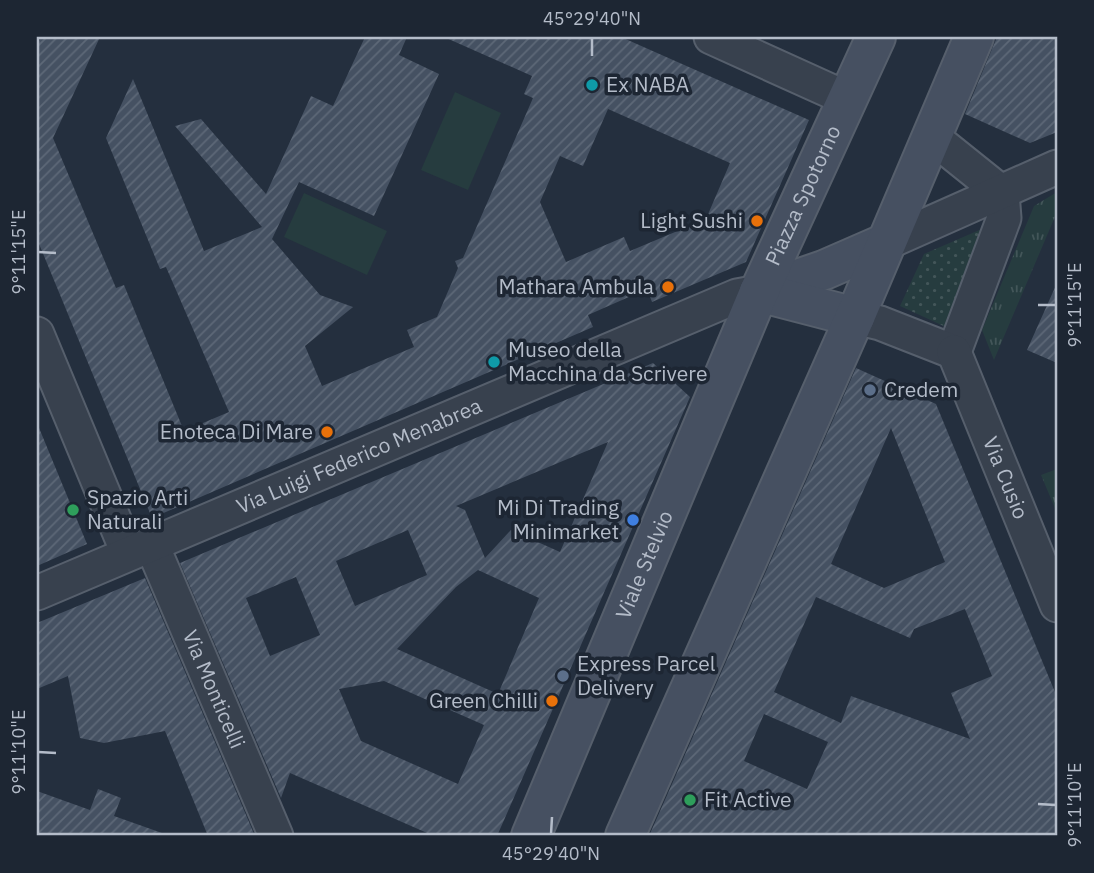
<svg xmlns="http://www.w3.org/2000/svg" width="1094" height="873" font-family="'IBM Plex Sans',sans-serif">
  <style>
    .grass { fill: url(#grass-tufts) }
    .garden { fill: url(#garden-dots) }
    .pitch { fill: #263c3f }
    .building { fill: url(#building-hatch); fill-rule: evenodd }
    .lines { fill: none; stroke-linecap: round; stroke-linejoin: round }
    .minor-casing { stroke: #565f6c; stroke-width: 37 }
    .secondary-casing { stroke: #565f6c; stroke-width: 42 }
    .minor { stroke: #38414e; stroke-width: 33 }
    .secondary { stroke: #465061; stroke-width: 38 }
    .ticks { fill: none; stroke: #b4bcc9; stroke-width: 2.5 }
    .culture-dot { fill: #0f9aa8; stroke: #1d2633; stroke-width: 2.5 }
    .food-dot { fill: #e8710a; stroke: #1d2633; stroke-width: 2.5 }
    .service-dot { fill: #5c6f8a; stroke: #1d2633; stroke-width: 2.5 }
    .leisure-dot { fill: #2e9e5b; stroke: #1d2633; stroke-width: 2.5 }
    .shop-dot { fill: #3f7fe0; stroke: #1d2633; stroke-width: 2.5 }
    .labels { text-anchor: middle; stroke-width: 7; stroke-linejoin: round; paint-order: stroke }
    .poi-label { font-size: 21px; fill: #b4bcc9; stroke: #1d2633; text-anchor: start }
    .street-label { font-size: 21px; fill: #b4bcc9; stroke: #1d2633 }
    .neatline { fill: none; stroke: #b4bcc9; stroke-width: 2.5 }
    .ticks-label { font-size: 18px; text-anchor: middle; fill: #b4bcc9 }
  </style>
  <defs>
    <pattern id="grass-tufts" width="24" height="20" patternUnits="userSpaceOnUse" patternTransform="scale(1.75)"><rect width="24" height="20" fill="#263c3f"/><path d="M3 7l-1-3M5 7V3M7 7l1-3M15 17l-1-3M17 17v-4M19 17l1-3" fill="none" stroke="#435659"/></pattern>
    <pattern id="garden-dots" width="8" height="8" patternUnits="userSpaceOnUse" patternTransform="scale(1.75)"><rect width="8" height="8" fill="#263c3f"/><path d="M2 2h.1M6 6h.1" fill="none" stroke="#435659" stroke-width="1.8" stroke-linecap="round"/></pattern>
    <pattern id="building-hatch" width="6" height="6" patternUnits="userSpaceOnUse" patternTransform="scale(1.75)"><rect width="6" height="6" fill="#455162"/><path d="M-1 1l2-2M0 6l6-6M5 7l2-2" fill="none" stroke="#5d6877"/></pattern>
  </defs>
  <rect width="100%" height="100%" fill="#242f3e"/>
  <path class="grass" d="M1057 192V212L994 360 982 330 1034 206Z
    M1057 469V513L1041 475Z"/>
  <path class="garden" d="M991 225 948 328 900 306 924 254Z"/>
  <path class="pitch" d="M455 92 501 113 468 190 421 170Z
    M304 193 387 231 367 275 284 237Z"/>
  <path class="building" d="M41 37H100L53 138 116 288 124 285 184 431 229 412 166 267 160 269 106 138 133 79 204 251 262 227 175 126 201 119 266 194 311 96 333 106 365 37H407L399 55 439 74 374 216 299 182 272 239 320 295 353 307 305 346 322 386 414 347 407 330 437 317 458 268 455 261 463 258 533 98 524 94 532 76 444 37H621L809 120 746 262 652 302 647 289 588 315 593 327 152 518 37 239V47ZM608 109 730 163 706 219 630 251 624 237 566 262 540 202 560 156 583 166Z
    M997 37H1057V132L1030 143 965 114Z
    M1057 283V363L1027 350Z
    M653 363 690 397 497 836H434L290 773 281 798 180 563ZM608 442 560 552 511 530 485 558 465 510 456 506ZM408 530 427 575 355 606 336 561ZM478 570 539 598 498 694 397 649 456 587ZM296 577 320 635 270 656 246 598ZM384 681 484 725 458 784 361 741 339 689Z
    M856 368 936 404 1057 697V836H649ZM891 428 945 562 884 588 831 564ZM816 597 910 638 914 629 965 609 992 676 951 693 970 739 851 696 841 723 774 692ZM764 714 828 742 807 789 744 761Z
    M37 423 87 544 37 566Z
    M145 578 255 836H208L165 731 104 743 80 738 68 676 37 689V623Z
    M98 789 121 798 114 816 162 833 161 836H37V791L90 810Z"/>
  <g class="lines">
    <g class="minor-casing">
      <g id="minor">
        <path d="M711 37 848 99"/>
        <path d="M931 136 1002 193 1004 218 954 352"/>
        <path d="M886 243 1057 167"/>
        <path d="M855 317 880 323 954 352"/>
        <path d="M37 334 128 553"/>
        <path id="s1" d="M954 352 1057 605"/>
        <path id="s2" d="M151 543 276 836"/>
        <path id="s3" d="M37 593 737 296 759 292"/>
      </g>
    </g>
    <g class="secondary-casing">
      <g id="secondary">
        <path d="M759 292 824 270 886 243"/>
        <path d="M759 292 855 317"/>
        <path id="s4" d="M531 836 759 292 876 37"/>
        <path d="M625 836 855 317 974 37"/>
      </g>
    </g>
    <use href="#minor" class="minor"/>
    <use href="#secondary" class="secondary"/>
  </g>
  <path class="ticks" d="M592 56V38M38 252 56 253M1038 305H1056M38 752 56 753M1038 804 1056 805M551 834 552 817"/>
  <g class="culture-dot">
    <circle cx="592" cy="85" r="7"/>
    <circle cx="494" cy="362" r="7"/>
  </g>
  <g class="food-dot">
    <circle cx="757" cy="221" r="7"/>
    <circle cx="668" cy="287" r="7"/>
    <circle cx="327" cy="432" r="7"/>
    <circle cx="552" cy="701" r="7"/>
  </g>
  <g class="service-dot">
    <circle cx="870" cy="390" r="7"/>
    <circle cx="563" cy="676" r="7"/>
  </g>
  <g class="leisure-dot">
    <circle cx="73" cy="510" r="7"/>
    <circle cx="690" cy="800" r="7"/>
  </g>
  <circle class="shop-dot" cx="633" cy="520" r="7"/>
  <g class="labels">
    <g class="poi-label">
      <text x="606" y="92">Ex NABA</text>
      <text x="743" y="228" text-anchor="end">Light Sushi</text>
      <text x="654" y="294" text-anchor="end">Mathara Ambula</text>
      <text x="508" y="357">Museo della<tspan x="508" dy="24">Macchina da Scrivere</tspan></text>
      <text x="884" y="397">Credem</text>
      <text x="313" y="439" text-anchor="end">Enoteca Di Mare</text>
      <text x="87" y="505">Spazio Arti<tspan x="87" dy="24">Naturali</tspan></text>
      <text x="619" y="515" text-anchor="end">Mi Di Trading<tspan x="619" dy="24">Minimarket</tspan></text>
      <text x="577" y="671">Express Parcel<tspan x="577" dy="24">Delivery</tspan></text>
      <text x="538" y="708" text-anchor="end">Green Chilli</text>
      <text x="704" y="807">Fit Active</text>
    </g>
    <g class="street-label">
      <text dy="7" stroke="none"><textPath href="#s4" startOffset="696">Piazza Spotorno</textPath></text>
      <text dy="7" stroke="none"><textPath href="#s3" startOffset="350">Via Luigi Federico Menabrea</textPath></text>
      <text dy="7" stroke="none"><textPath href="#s1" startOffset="136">Via Cusio</textPath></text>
      <text dy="7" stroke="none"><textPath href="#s4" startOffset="294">Viale Stelvio</textPath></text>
      <text dy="7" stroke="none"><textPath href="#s2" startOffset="159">Via Monticelli</textPath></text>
    </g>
  </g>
  <rect width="1094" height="873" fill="none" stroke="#1d2633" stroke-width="77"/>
  <rect x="38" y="38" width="1018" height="796" class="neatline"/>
  <g class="ticks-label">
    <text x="592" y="25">45°29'40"N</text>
    <text transform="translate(19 252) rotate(-90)" y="6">9°11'15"E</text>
    <text transform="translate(1075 305) rotate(-90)" y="6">9°11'15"E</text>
    <text transform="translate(19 752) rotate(-90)" y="6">9°11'10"E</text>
    <text transform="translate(1075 805) rotate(-90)" y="6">9°11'10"E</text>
    <text x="551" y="860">45°29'40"N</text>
  </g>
</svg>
